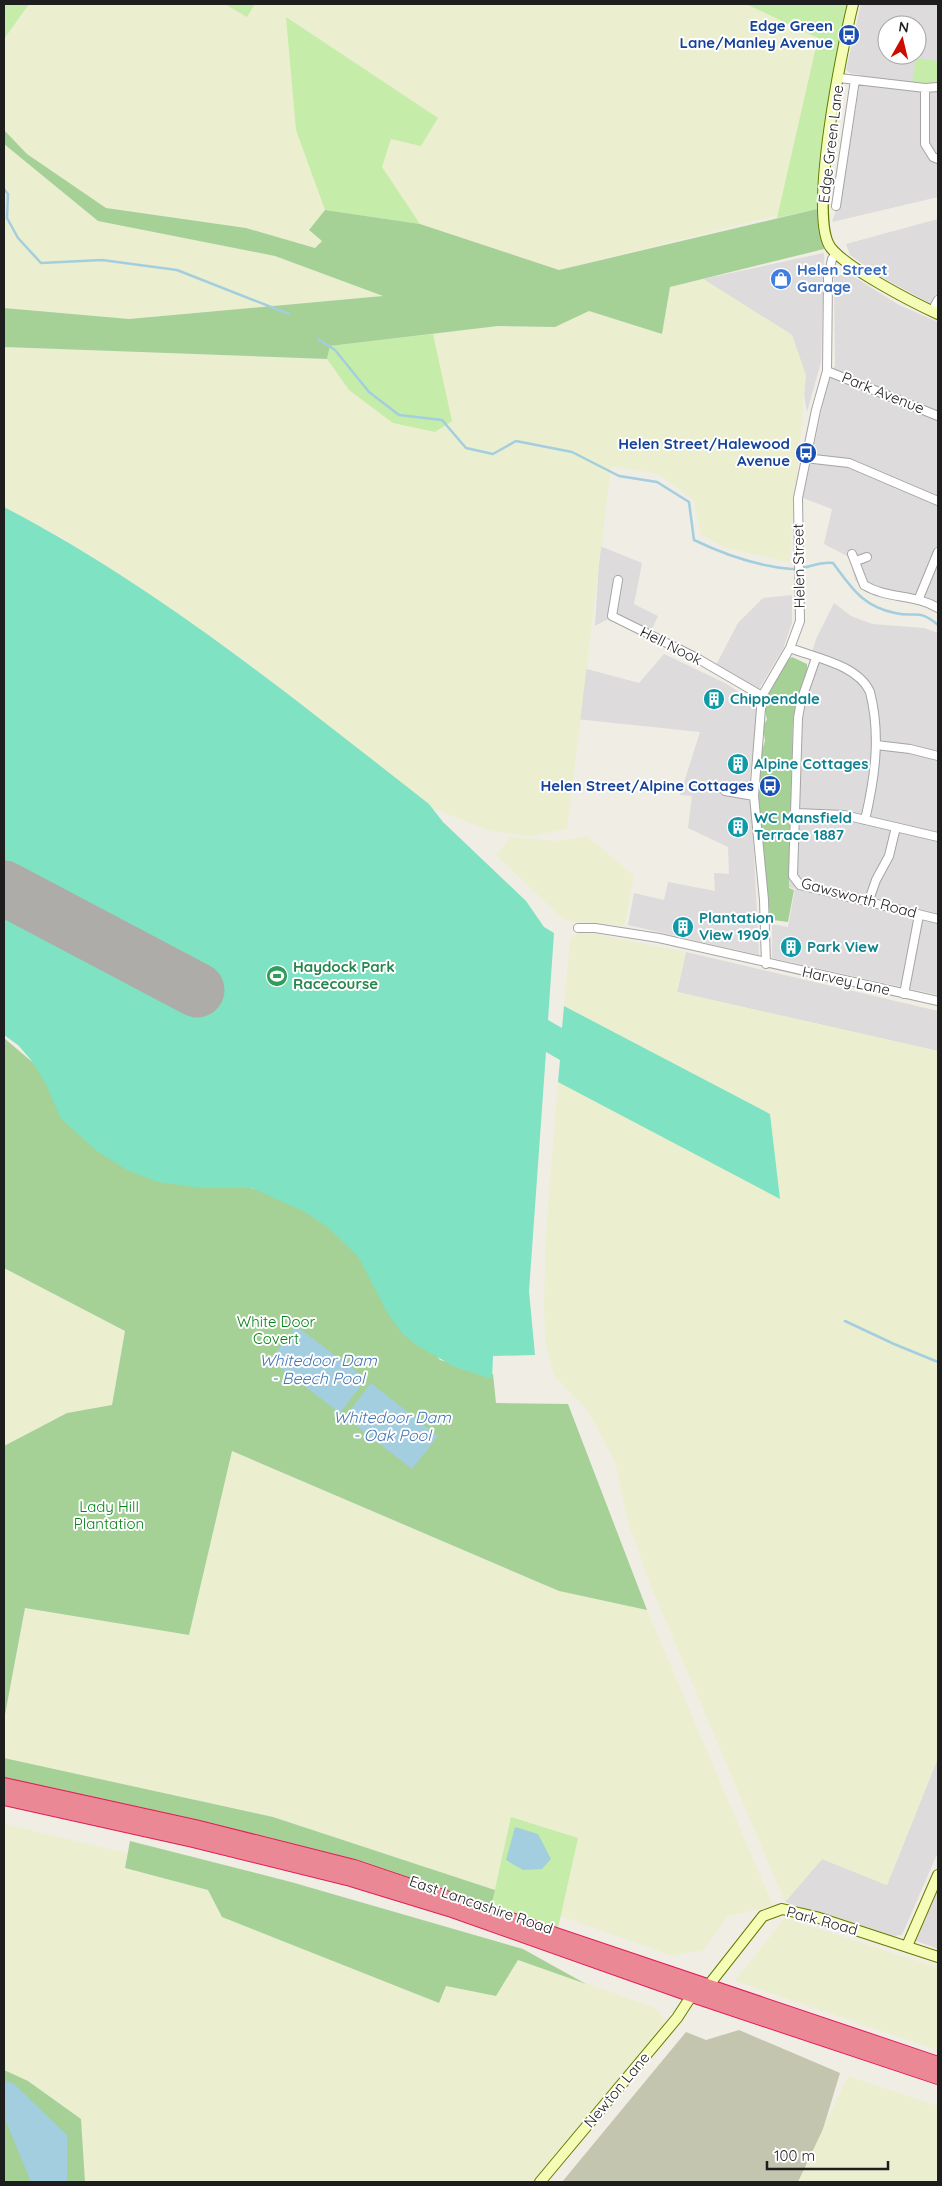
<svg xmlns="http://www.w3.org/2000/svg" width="942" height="2186" font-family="Quicksand,sans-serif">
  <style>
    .residential { fill: #dddbdb; fill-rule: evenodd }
    .construction { fill: #c4c5af }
    .farmland { fill: #ebefcf }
    .grass { fill: #c5eca8 }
    .forest { fill: #a5d197 }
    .pitch { fill: #7fe2c2 }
    .water { fill: #a2cedf }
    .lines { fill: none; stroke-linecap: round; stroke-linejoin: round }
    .stream { stroke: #a2cedf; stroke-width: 2.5 }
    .runway { stroke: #aeaca8; stroke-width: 55 }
    .street-casing { stroke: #a5a5a5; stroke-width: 10 }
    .secondary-casing { stroke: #667b00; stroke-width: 12 }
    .highway-casing { stroke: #e31c55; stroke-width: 16 }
    .street { stroke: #fff; stroke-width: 8 }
    .secondary { stroke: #f4fcb6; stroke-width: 10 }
    .highway { stroke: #eb8895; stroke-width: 14 }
    .labels { text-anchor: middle; stroke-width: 4; stroke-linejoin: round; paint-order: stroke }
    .transit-label { font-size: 15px; font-weight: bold; fill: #164399; stroke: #fff; text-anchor: end }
    .street-label { font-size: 15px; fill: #1e1e1e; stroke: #fff }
    .shop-label { font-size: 15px; font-weight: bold; fill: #366cbe; stroke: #fff; text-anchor: start }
    .culture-label { font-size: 15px; font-weight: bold; fill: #0d838f; stroke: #fff; text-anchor: start }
    .leisure-label { font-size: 15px; font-weight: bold; fill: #27864d; stroke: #fff; text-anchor: start }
    .park-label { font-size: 15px; fill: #078218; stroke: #fff }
    .water-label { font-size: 16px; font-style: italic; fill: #4676b3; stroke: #fff }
  </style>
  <rect width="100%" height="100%" fill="#f0ede4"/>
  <path class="residential" d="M861 4H938V197L832 222 843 190 861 75 850 73 846 70ZM887 25H917V55H887Z
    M938 219V308L878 275 850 255 846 244Z
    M824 253 821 362 807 412 804 394 805 375 792 335 703 279Z
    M848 273 899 305 938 322V614L916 602 868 593 861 588 855 580 849 557 824 544 832 509 803 498 828 380 835 365 834 277Z
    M600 546 642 563 634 604 658 616 650 633 610 618 595 626Z
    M792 595V623L783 649 757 692 716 665 738 623 763 598Z
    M834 603 851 616 872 624 924 628 938 633V995L772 958V924L788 927 795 889 789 887 797 704 816 639Z
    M664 654 725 683 759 705 750 774 759 955 628 925 634 893 664 900 668 882 715 891 714 873 729 874 728 847 688 828 692 796 680 795 700 732 576 719 583 668 639 683Z
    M686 952 938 1011V1051L677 992Z
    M938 1758V1852L902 1935 891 1936 785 1902 822 1859 887 1885Z
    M938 1881V1949L911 1939Z"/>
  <path class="construction" d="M739 2030 840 2073 820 2139 798 2182H562L686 2032 706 2040Z"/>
  <path class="farmland" d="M29 4H225L247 17 255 4H746L818 38 778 215 559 270 420 224 382 168 391 139 437 118 298 133 325 210 309 230 322 241 315 248 246 228 106 208 27 154 4 130V39Z
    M4 144 98 221 275 256 384 296 129 319 4 308Z
    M703 279 792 335 806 375 789 562 726 548 701 535 694 500 658 474 611 466 567 829 531 836 491 831 432 808 247 662 121 575 61 537 4 507V347L327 359 349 390 452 421 433 334 498 326 555 327 589 311 662 334 670 287Z
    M587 836 634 876 624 926 564 920 496 855 511 837 557 841Z
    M584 932 686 952 677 992 938 1051V1758L887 1885 822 1859 785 1902 651 1586 628 1522 615 1462 588 1411 554 1376 545 1341 544 1303 546 1233 558 1082 780 1198 770 1114 564 1006 570 939 578 933Z
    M4 1268 125 1331 112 1405 67 1413 4 1446Z
    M232 1451 559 1591 647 1610 773 1906 728 1916 703 1950 673 1956 560 1916 578 1838 511 1817 495 1890 273 1817 4 1758V1720L25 1608 189 1635Z
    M4 1824 127 1853 125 1868 208 1890 222 1917 438 2003 446 1986 517 1960 654 2007 663 2017 664 2034 545 2182H85L81 2119 28 2081 4 2070Z
    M785 1918 938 1968V2050L735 1981Z
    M848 2076 938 2106V2182H798Z"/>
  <path class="grass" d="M4 4H29L4 39Z
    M225 4H255L247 17Z
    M746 4H848L835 73 817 209 777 218 818 38Z
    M286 17 438 118 421 146 391 139 382 167 420 224 325 210 296 130Z
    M916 58 938 61V81L925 83H912Z
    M433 334 452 421 435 432 393 423 349 390 327 359 330 346Z
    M511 1817 578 1838 558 1928 491 1907Z"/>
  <path class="forest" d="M4 130 27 154 106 208 246 228 315 248 322 241 309 230 325 210 420 224 559 270 817 209 824 249 670 287 662 334 589 311 555 327 498 326 330 346 327 359 4 347V308L129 319 383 296 275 256 98 221 4 144Z
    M792 657 807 664V669L793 719 789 888 794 890 788 922 773 920 770 917 766 876 761 866 764 856 760 845 756 796 760 757 765 741 763 727 767 719C759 695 776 678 789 659Z
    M4 1038 142 1155 350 1218 415 1329 440 1360 493 1374 496 1403 568 1404 647 1610 559 1591 232 1451 189 1635 25 1608 4 1720V1446L67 1413 112 1405 125 1331 4 1268Z
    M4 1758 273 1817 495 1890 491 1907 268 1837 4 1779Z
    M130 1841 291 1882 523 1949 586 1984 518 1960 496 1996 446 1986 439 2003 222 1917 208 1890 125 1868Z
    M4 2070 28 2081 81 2119 85 2182H4Z"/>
  <path class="pitch" d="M4 507C158 587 293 698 429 804L443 822 526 901 544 927 554 933 548 1020 562 1028 564 1006 770 1114 780 1199 558 1082 560 1060 546 1052 529 1291 535 1355 493 1356 492 1379 455 1367 416 1345 402 1333 388 1314 358 1256 326 1226 305 1212 252 1188H202L158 1182 127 1170 97 1151 61 1119 45 1082 31 1060 18 1045 4 1035Z"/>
  <path class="water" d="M296 1326 366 1379 340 1413 270 1360Z
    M371 1383 438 1436 412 1469 345 1417Z
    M515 1827 538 1834 551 1859 542 1869 523 1870 506 1860Z
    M4 2080 14 2084 67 2135V2182H31L4 2116Z"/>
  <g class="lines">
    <path class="stream" d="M4 189 8 194 7 218 18 238 41 263 102 260 177 270 289 314
      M318 339 335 350 369 392 399 415 442 420 466 448 493 454 516 441 572 452 619 476 657 482 689 502 694 540C723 554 757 566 791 569 805 570 818 561 833 563 852 588 862 606 895 613 917 618 918 608 938 625
      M845 1321 894 1344 938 1362"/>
    <path class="runway" d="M4 888 197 990"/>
    <g class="street-casing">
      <path id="street" d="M839 78 925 88 938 87
        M925 88V144L933 157 938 159
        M836 206 855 80
        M932 311 938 300
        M827 371 938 416
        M805 458 849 463 938 501
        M852 554 864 585C887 599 915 594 938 608
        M856 561 867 557
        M618 580 612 616 695 657 762 696
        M919 598 938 552
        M790 648C816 658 858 665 870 692 881 735 875 777 865 820
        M816 658 801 701 798 718 793 876 800 885 938 919
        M876 745 910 749 938 756
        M725 791 754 796
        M796 813 844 815 938 837
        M869 900 876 880 889 856 896 827
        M578 928H595L659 938 938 1001
        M766 964 764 900 754 796 762 696 790 648 800 621 798 498 816 410 827 371 828 278 832 259 837 253
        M904 994 919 915"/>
    </g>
    <g class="secondary-casing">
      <path id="secondary" d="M853 4C843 44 807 218 831 248 848 269 912 302 938 314
        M907 1946 938 1875
        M708 1986 763 1916 782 1909 816 1917 938 1957
        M540 2182 677 2018 692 1995"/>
    </g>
    <g class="highway-casing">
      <path id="highway" d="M4 1785 195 1827 354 1867 938 2064
        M4 1798 193 1840 351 1879 449 1909 692 1995 938 2077"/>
    </g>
    <use href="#street" class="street"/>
    <use href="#secondary" class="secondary"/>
    <use href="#highway" class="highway"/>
  </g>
  <defs>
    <g id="bus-disc" transform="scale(1.125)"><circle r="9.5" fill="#1a4fb4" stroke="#fff"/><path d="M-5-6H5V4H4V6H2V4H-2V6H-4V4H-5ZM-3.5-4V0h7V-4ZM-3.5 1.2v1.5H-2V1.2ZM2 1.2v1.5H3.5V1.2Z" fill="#fff"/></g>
    <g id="shop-disc" transform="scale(1.125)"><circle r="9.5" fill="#3f7fe0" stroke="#fff"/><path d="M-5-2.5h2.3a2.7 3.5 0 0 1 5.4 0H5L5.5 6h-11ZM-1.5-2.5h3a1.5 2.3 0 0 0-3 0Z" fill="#fff"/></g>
    <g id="building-disc" transform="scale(1.125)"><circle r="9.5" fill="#0f9aa8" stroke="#fff"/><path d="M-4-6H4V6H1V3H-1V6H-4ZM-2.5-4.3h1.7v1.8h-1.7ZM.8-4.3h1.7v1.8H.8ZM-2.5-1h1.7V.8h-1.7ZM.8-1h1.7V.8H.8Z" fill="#fff"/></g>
    <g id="stadium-disc" transform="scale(1.125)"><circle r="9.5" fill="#2e9e5b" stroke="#fff"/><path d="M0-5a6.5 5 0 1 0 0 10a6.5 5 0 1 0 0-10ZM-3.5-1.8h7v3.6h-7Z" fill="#fff"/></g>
  </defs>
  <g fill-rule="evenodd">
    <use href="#bus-disc" x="849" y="35"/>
    <use href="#shop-disc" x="781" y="279"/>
    <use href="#bus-disc" x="806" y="453"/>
    <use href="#building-disc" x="714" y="699"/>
    <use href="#building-disc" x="738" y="764"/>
    <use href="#bus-disc" x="770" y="786"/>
    <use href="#building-disc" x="738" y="827"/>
    <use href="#building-disc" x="683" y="927"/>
    <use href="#building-disc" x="791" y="947"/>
    <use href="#stadium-disc" x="277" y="976"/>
  </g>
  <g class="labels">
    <g class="transit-label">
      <text x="833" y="31">Edge Green<tspan x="833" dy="17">Lane/Manley Avenue</tspan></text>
      <text x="790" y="449">Helen Street/Halewood<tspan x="790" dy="17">Avenue</tspan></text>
      <text x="754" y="791">Helen Street/Alpine Cottages</text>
    </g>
    <g class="street-label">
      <text transform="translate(831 144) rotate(-83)" y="5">Edge Green Lane</text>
      <text transform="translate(883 393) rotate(22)" y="5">Park Avenue</text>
      <text transform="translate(799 566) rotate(-91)" y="5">Helen Street</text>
      <text transform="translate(671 646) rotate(27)" y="5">Hell Nook</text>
      <text transform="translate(859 898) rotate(15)" y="5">Gawsworth Road</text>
      <text transform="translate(846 981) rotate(12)" y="5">Harvey Lane</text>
      <text transform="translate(481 1905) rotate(19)" y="5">East Lancashire Road</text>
      <text transform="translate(822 1921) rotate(15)" y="5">Park Road</text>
      <text transform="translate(617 2090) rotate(-50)" y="5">Newton Lane</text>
    </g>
    <g class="shop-label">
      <text x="797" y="275">Helen Street<tspan x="797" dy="17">Garage</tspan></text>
    </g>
    <g class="culture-label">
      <text x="730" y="704">Chippendale</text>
      <text x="754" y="769">Alpine Cottages</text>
      <text x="754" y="823">WC Mansfield<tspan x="754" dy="17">Terrace 1887</tspan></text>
      <text x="699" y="923">Plantation<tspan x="699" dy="17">View 1909</tspan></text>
      <text x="807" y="952">Park View</text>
    </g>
    <g class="leisure-label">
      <text x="293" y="972">Haydock Park<tspan x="293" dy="17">Racecourse</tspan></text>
    </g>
    <g class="park-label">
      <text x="276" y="1327">White Door<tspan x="276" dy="17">Covert</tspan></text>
      <text x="109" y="1512">Lady Hill<tspan x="109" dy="17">Plantation</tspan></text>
    </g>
    <g class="water-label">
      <text x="318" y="1366">Whitedoor Dam<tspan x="318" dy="18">- Beech Pool</tspan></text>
      <text x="392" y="1423">Whitedoor Dam<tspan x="392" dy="18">- Oak Pool</tspan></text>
    </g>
  </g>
  <rect width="942" height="2186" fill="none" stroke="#1e1e1e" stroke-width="10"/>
  <g transform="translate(902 40) rotate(8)"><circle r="24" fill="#ffffff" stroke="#a5a5a5"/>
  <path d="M0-4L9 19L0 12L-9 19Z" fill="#cd0c00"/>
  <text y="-8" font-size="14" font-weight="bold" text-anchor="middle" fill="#1e1e1e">N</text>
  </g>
  <path d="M767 2161v8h121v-8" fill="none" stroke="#1e1e1e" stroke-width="2.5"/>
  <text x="774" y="2161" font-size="15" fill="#1e1e1e" stroke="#ffffff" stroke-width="4" paint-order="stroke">100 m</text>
</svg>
